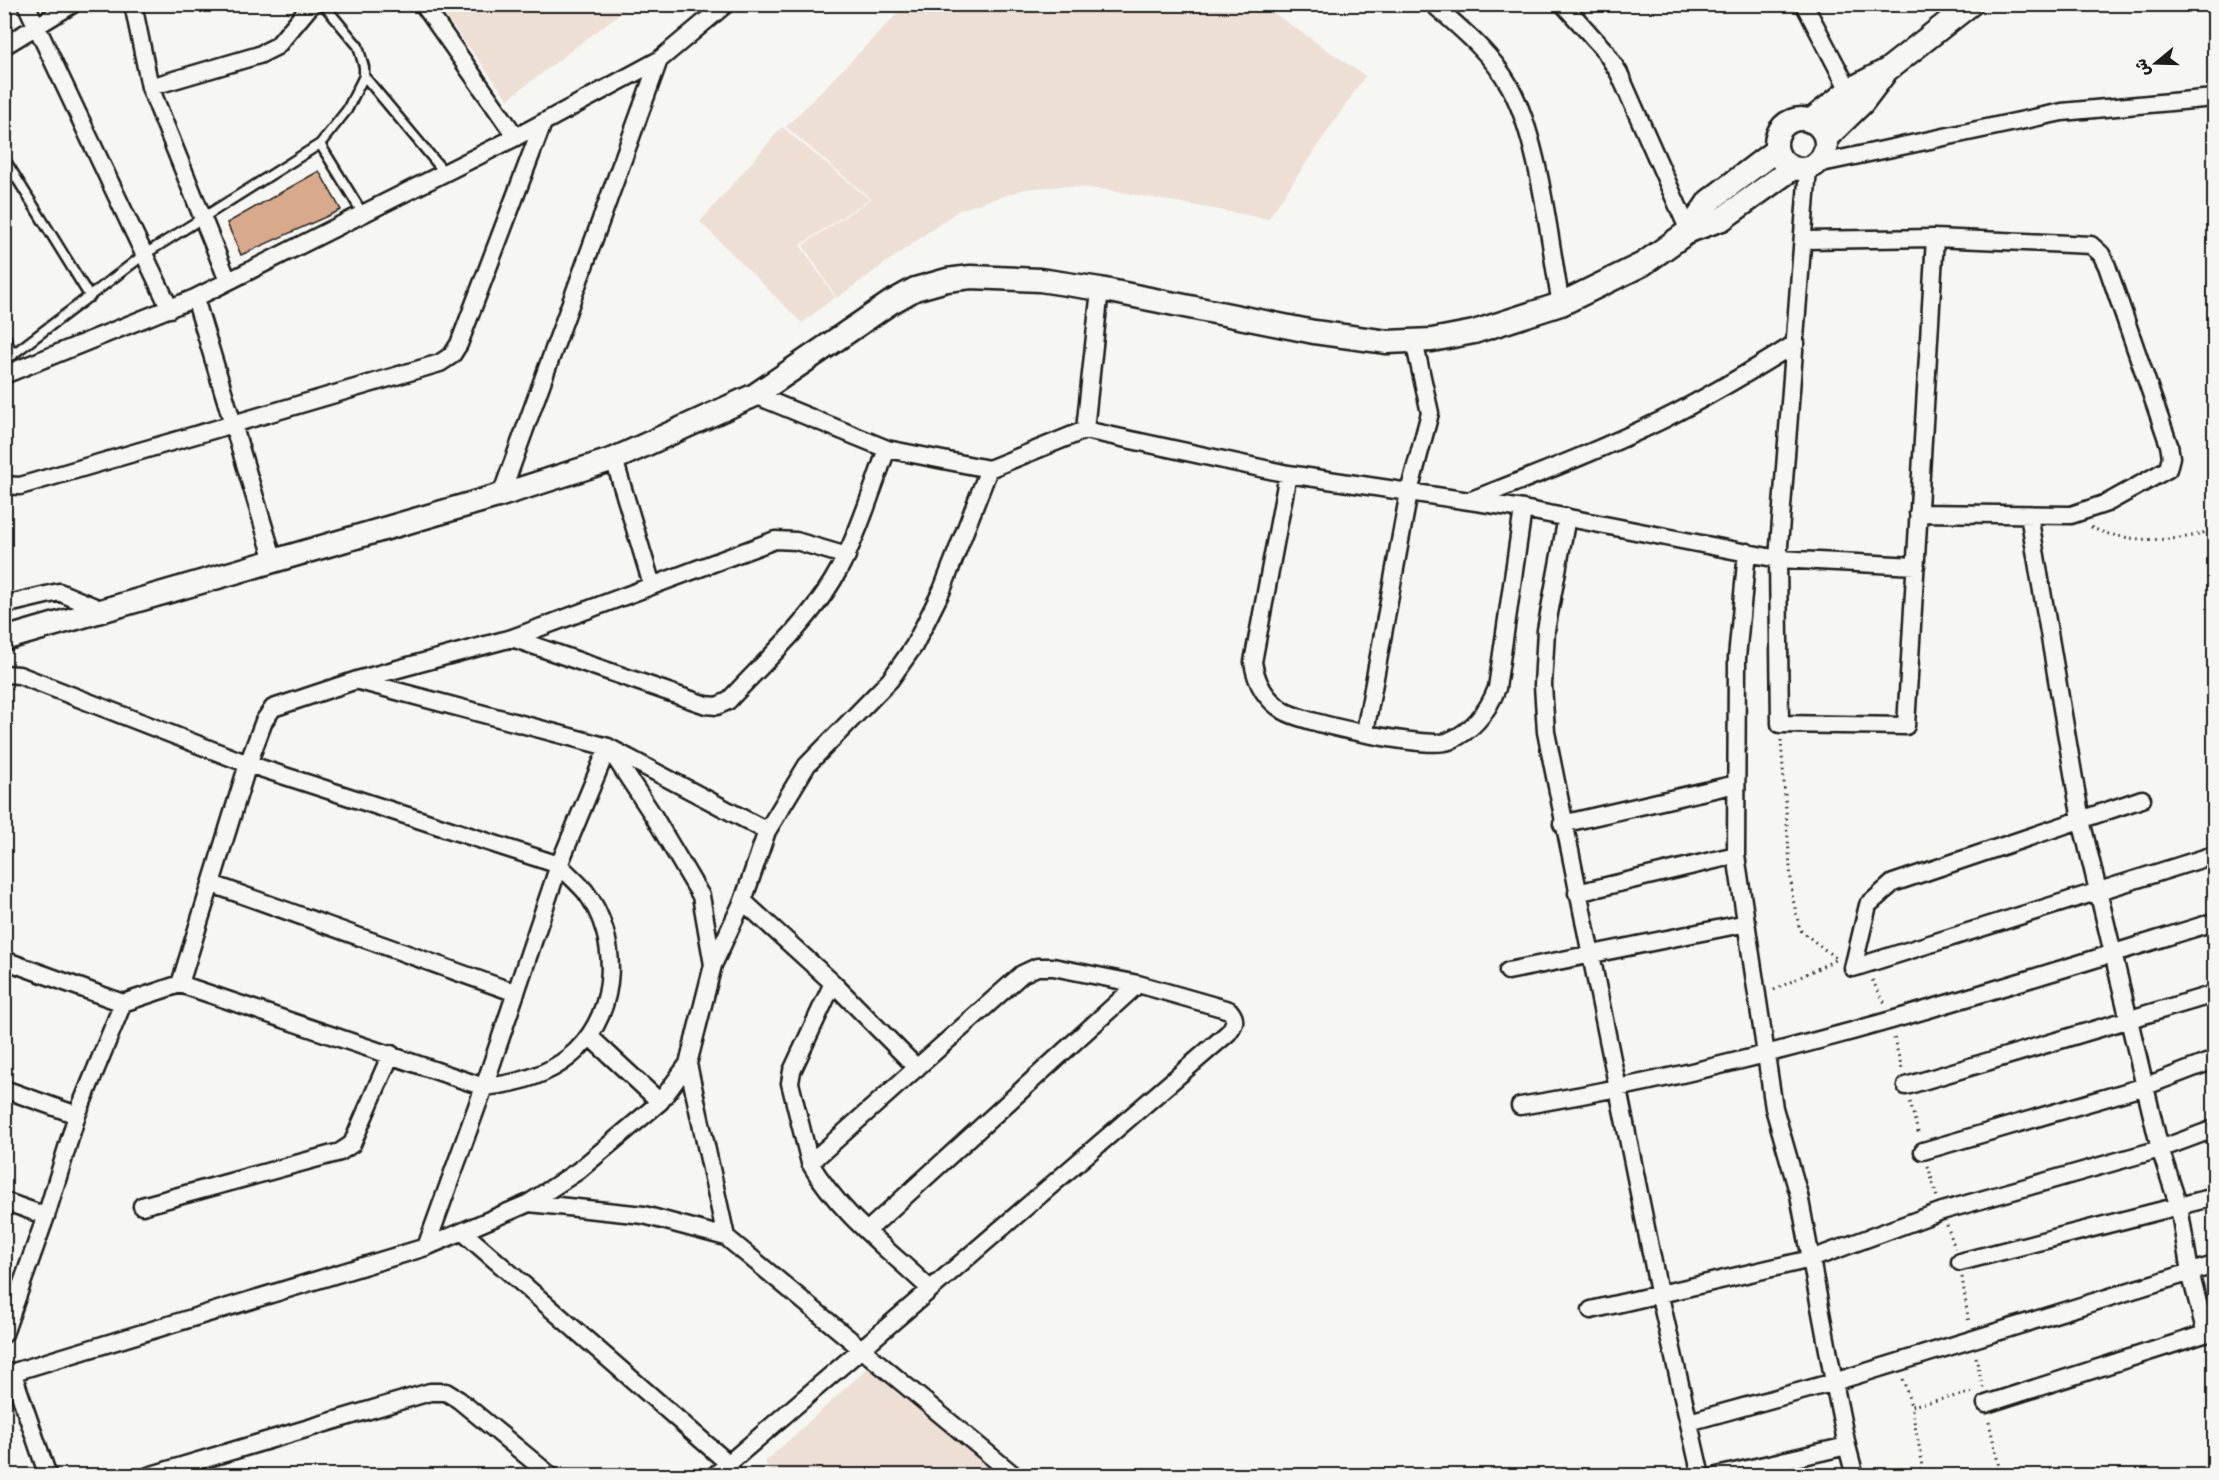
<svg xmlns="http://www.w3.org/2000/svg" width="2219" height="1480" font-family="'Shantell Sans','Playpen Sans Arabic',sans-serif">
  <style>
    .built { fill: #eddfd3 }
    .building { fill: #d8a98a; stroke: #1c1c1c; stroke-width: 1.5 }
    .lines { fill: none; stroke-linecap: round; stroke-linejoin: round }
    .service-casing { stroke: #1c1c1c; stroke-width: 13 }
    .minor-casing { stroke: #1c1c1c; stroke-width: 21 }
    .secondary-casing { stroke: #1c1c1c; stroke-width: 27 }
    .path { stroke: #1c1c1c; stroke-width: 3; stroke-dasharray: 1.5 4.5; stroke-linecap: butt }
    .service { stroke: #f6f6f2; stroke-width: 8 }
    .minor { stroke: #f6f6f2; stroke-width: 16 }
    .secondary { stroke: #f6f6f2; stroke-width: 22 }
  </style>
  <rect width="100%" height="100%" fill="#f6f6f2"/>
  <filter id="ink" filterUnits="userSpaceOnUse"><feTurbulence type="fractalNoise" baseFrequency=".0167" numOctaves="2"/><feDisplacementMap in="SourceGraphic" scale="12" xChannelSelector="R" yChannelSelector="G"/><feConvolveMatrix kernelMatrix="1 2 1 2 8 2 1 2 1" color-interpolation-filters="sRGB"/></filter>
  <g filter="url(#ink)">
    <path class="built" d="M437 5H631L508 99Z
      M906 5H1262L1365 76 1268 219 1110 190 1063 186 1025 189 959 210 837 298 803 245 871 199 786 127Z
      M782 127 869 199 800 245 835 297 802 323 700 222Z
      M870 1366 1005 1475H772L765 1462Z"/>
    <path class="building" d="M319 171 341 210 241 255 227 223Z"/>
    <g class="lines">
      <g class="service-casing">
        <path id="service" d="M364 76 445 173
          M320 144 363 214
          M4 158 90 297
          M4 334 13 355
          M4 361 145 254 320 144 347 110 364 76V67L358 46 323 4"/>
      </g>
      <g class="minor-casing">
        <path id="minor" d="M26 4 170 309
          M133 4 150 87 228 281
          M423 4 516 137
          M1433 4C1460 28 1491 53 1509 85 1540 140 1549 241 1561 304
          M1563 4 1605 51 1619 73 1689 231
          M1804 4 1849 90
          M4 46 73 4
          M150 87 259 55 277 46 312 4
          M1817 164 2062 112 2214 98
          M1808 169 1778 559 1780 724 1906 726 1935 238
          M1805 240 1935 238 2091 245 2101 254 2107 266 2169 445 2171 457 2168 469 2107 503 2071 515 1918 513
          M195 298 233 424 440 363 452 355 459 344 543 123
          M4 375 195 298 516 137 659 60 726 4
          M1085 430 1100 289
          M887 449 989 469 1085 430 1288 474 1523 509 1778 559 1916 566
          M614 459 652 585
          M1288 474 1253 662C1256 682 1266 700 1284 711 1304 723 1429 750 1449 741 1473 731 1488 711 1497 688L1523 509
          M4 485 20 486 233 424 274 561
          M501 495 659 60
          M1469 501C1535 475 1601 450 1664 419 1710 396 1753 370 1796 343
          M2029 515 2081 820 2160 1149 2179 1207 2190 1272 2206 1334
          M1567 517 1546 630 1543 685 1546 732 1659 1292 1701 1476
          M4 605 59 592 102 610
          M512 638 706 705 717 706 728 701C764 662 806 625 833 580 857 540 871 492 887 449L755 395
          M4 674 19 675 248 764 559 865C567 873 577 882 585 891 620 937 619 1010 576 1051 552 1074 516 1084 484 1087L180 984
          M359 681 608 747 767 831 743 901 713 965
          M1365 732 1409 492 1430 413 1414 341
          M2142 799 1893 883 1868 905 1853 968 2214 855
          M1562 824 1736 784
          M767 831 807 765 890 680 914 646 942 590 989 469
          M212 884 516 993
          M1577 893 1736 855
          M743 901 833 983 917 1068
          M4 960 123 1003 77 1115 46 1216 4 1334
          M1508 971 1747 923
          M123 1003 180 984 248 764 264 721 273 708 357 680 512 638 775 540 796 541 847 556
          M589 1036 660 1102
          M688 1064 726 1237 1015 1476
          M1906 1086 2214 994
          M4 1089 77 1115
          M1520 1106C1758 1067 1985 993 2214 922
          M1923 1151 2146 1086 2214 1060
          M810 1163 790 1083 792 1071 833 983
          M4 1201 46 1216
          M529 1203 644 1215 726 1237
          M142 1206 340 1152 352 1144 391 1054
          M868 1230 1138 984
          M463 1232 728 1463 733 1476
          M426 1247 484 1087 559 865 608 747
          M1960 1262 2214 1197
          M1591 1310 1811 1259 1942 1211 2160 1149 2214 1129
          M13 1374 48 1476
          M4 1375 426 1247 529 1203 578 1171 660 1102 688 1064 713 965 701 896 653 815 608 747
          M1986 1404 2214 1331
          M1689 1422 1834 1382 1799 1195 1774 1108 1736 855 1737 658 1747 552
          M1847 1446 1855 1476
          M148 1476 430 1392H446L459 1400 551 1476
          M714 1476 1228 1033C1235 1024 1237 1019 1229 1010L1138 984 1053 967H1037L1022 974 810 1163C839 1213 889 1250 930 1289
          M1717 1476 1847 1446 1834 1382 2214 1265"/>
      </g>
      <g class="secondary-casing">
        <path id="secondary" d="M1776 144a25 25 0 1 1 50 0a25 25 0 1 1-50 0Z
          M1810 121 1849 90 1887 70 1971 4
          M1826 138 1862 103 1884 74
          M1689 231 1709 201 1776 150
          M4 639 501 495 614 459 755 395 890 303 915 289 947 280 971 277 1040 280 1100 289 1314 332 1387 342 1432 340 1474 332 1561 304 1643 264 1689 231 1722 219 1793 168"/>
      </g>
      <path class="path" d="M2091 527C2119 543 2187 544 2214 528
        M1781 740 1792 895 1800 930 1838 960
        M1872 980 1886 1005
        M1774 990 1835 960
        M1894 1038 1902 1069
        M1910 1102 1919 1136
        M1928 1166 1937 1197
        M1947 1225 1955 1248
        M1962 1277 1969 1324
        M1976 1357 1983 1389
        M1903 1379 1911 1406
        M1989 1422 2001 1476
        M1897 1476 1923 1468
        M1925 1476 1911 1406 1974 1392"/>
      <use href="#service" class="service"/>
      <use href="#minor" class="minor"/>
      <use href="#secondary" class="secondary"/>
    </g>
  </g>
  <rect width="2219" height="1480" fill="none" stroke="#f6f6f2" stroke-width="24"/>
  <rect x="12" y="12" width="2195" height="1456" fill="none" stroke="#1c1c1c" stroke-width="2" filter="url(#ink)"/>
  <g transform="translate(2156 63) rotate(251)" stroke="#f6f6f2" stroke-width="4.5" paint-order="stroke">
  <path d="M0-4.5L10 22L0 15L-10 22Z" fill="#1c1c1c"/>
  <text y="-9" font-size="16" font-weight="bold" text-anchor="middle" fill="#1c1c1c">ش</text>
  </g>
</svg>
